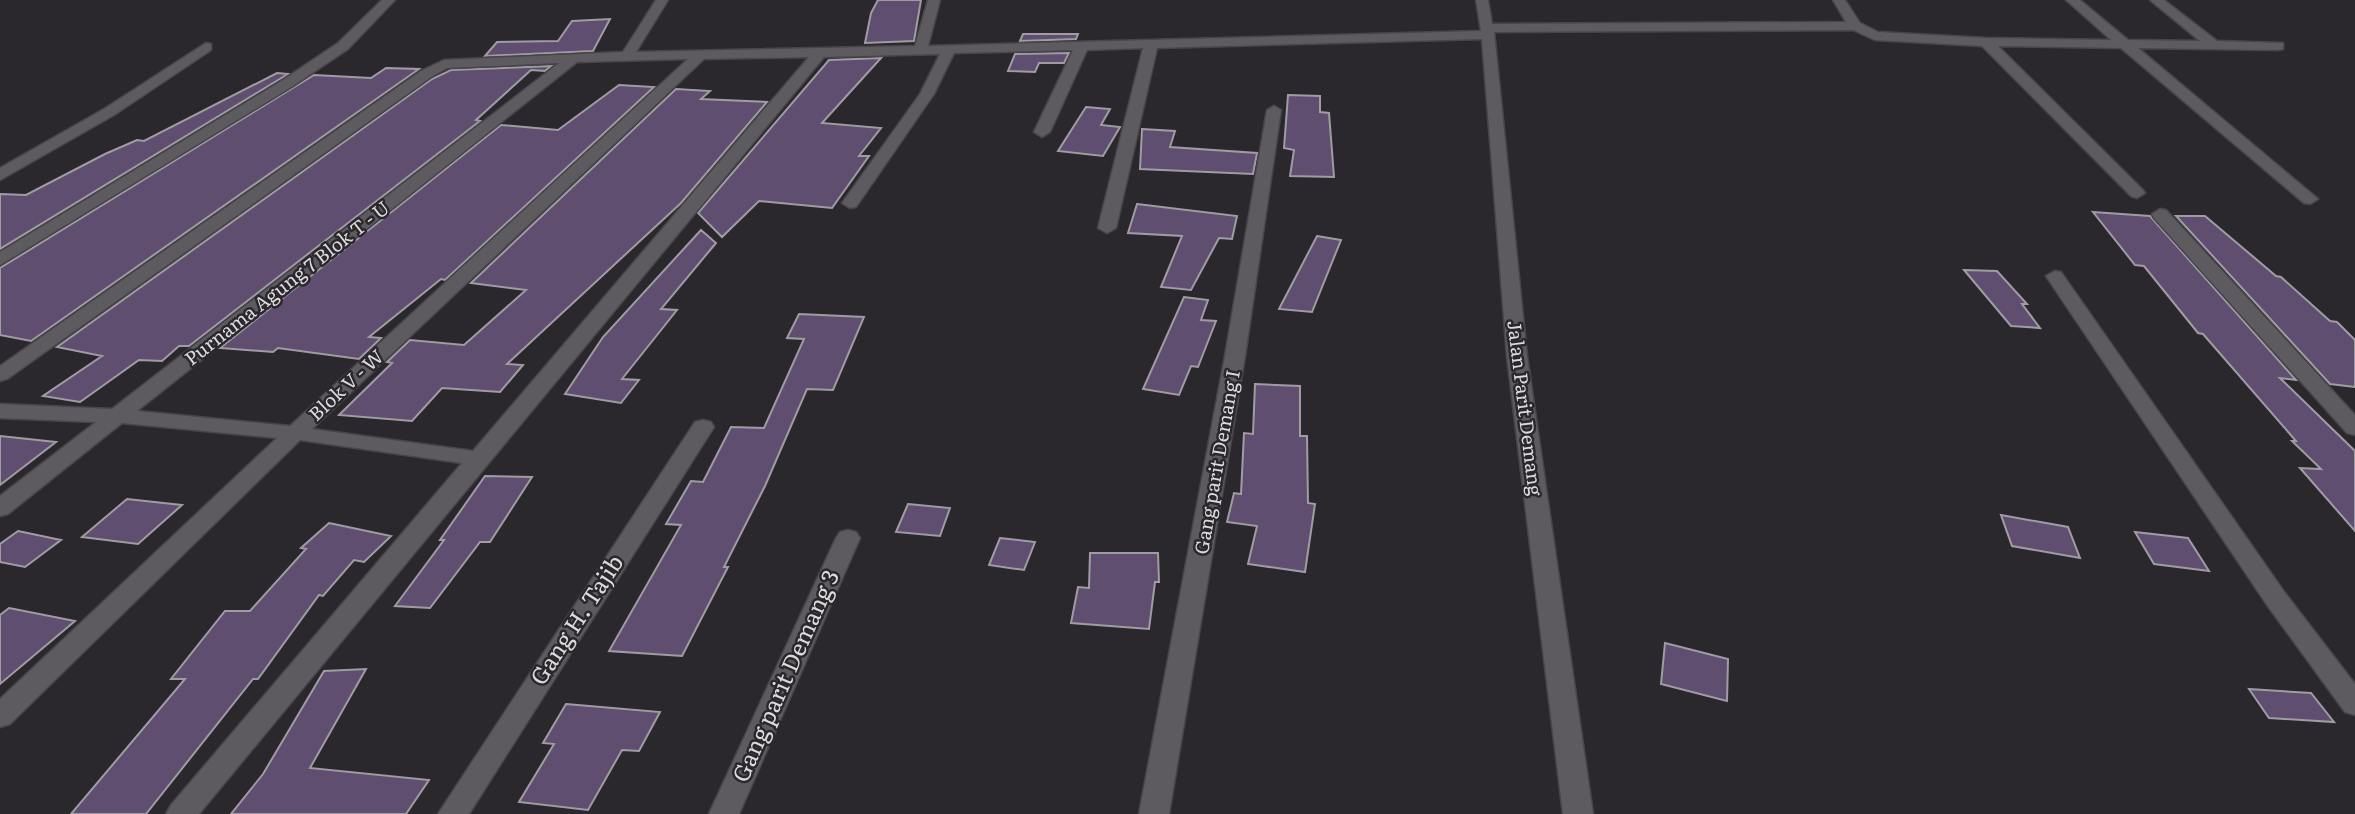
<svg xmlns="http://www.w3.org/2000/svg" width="2355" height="814" font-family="Literata,serif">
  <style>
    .building { fill: #5f4e70; stroke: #9f9ca2; stroke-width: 2 }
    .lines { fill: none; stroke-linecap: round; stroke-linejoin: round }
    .street-casing { stroke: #474549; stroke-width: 3 }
    .street { fill: #5d5b60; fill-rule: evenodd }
    .labels { text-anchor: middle; stroke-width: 5; stroke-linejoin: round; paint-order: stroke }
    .street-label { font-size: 19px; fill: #dcdadd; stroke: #2a282c }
    .near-street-label { font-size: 23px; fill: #dcdadd; stroke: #2a282c }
  </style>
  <rect width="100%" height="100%" fill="#2a282c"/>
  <path class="building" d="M878 0H921L914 41 865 43 871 13Z
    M610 19 593 51 485 56 497 42 558 41 572 21Z
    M1023 34H1078L1076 39 1020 41Z
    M1069 53 1064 63H1039L1035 72 1008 71 1015 54Z
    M881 58 822 123 881 128 859 156H869L832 208 759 201 722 237 698 213 829 60Z
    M551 66 545 71 531 70 476 120 480 121 189 346H179L162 361 139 360 80 402 43 396 102 356 57 347 432 79 451 70Z
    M386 68 419 69 31 341 0 335V268L314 75 371 78Z
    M277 73 288 74 0 249V194L26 195 105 154 137 140 144 141Z
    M619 85 654 87 445 280 441 279 369 337 381 338 359 359 278 348 273 352 220 348 501 125 558 130Z
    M676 89 710 91 701 99 767 102 681 203 507 364 523 365 500 392 442 388 412 421 339 415 392 363 387 362 410 340 464 345 526 290 471 283Z
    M1288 95 1320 96V112L1329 113 1334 177 1290 176 1294 150 1284 148Z
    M1086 107 1110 109 1101 125 1120 127 1103 156 1058 151Z
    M1142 129 1175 131 1170 147 1257 153 1253 174 1140 169Z
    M1137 204 1237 216 1232 239 1219 238 1191 290 1161 287 1182 236 1128 233Z
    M2093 212 2150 216 2296 380 2280 378 2355 451V531L2300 468 2321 469 2292 441H2296L2203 334 2198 333 2144 266 2135 265Z
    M2176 216H2205L2276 276 2281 277 2330 321 2337 322 2355 340V387L2330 384Z
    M701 230 716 243 661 309 677 310 622 379 639 380 621 403 565 394 603 337Z
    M1317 236 1341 240 1312 312 1279 309Z
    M1964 270 1997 271 2027 304H2022L2040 328 2011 326Z
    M1184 297 1208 300 1201 320 1216 321 1198 367 1191 366 1179 395 1143 389Z
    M799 314 864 317 833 390 807 389 765 486 724 567H728L682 656 609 651 681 525 666 524 691 481 703 482 731 427 764 428 804 339 787 338Z
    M1255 384 1300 386V436H1307L1308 503 1315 504 1305 572 1248 564 1257 526 1227 522 1234 493 1241 494 1244 433 1253 434Z
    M0 436 56 442 0 485Z
    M485 476 532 477 490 542H480L430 608 395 606 444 540H440Z
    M127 499 182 505 138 544 82 537Z
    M908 504 950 508 940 536 896 532Z
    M2001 515 2068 527 2080 558 2012 546Z
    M329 523 391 536 364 562 354 560 323 596 319 595 258 679H253L146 814H71L185 679H171L225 611H250L306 549 301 548Z
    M18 531 61 540 25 567 0 562V544Z
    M2135 532 2188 538 2209 571 2154 564Z
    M1000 538 1035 542 1024 570 989 565Z
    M1090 553H1158L1159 582H1155L1149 629 1071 623 1078 587 1089 588Z
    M9 608 75 621 0 684V615Z
    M1665 643 1728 659 1727 701 1661 684Z
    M366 669 310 768 429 780 406 814H231L263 774 324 671Z
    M2249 689 2311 693 2334 722 2269 718Z
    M566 704 660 712 639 751 622 750 588 810 519 802 554 744 543 743Z"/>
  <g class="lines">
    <g class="street-casing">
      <path id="street" d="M382 0H395L348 49 293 86 0 265V252L283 80 338 43Z
        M656 0H668L636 52 915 46 928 0H940L928 46 1481 31 1476 0H1488L1492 24 1846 22 1833 0H1845L1860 23 1878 32 1986 38 2111 40 2066 0H2080L2128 40 2200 41 2150 0H2164L2217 41 2283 43V49L2278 50 2138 48 2318 199 2310 204 2304 203 2121 48 1998 46 2143 190 2145 193 2137 198 2131 196 1982 46 1875 40 1853 30 1494 32 1527 356 1593 814H1563L1507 356 1482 39 1157 48 1116 228 1107 233 1098 228 1143 48 1087 50 1050 132 1042 137 1034 132 1073 50 954 53 934 94 856 207 850 208 842 203 920 94 940 54 824 57 199 814H166L171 805 462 463 300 440 10 724 0 727V699L277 438 122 423 8 514 0 516V496L96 422 0 418V404L112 409 559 63 447 68 431 77 7 379 0 381V366L421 71 444 60 623 52ZM809 57 473 451 312 429 704 59ZM688 59 290 426 137 411 577 62Z
        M206 43 211 44V50L114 115 0 180V168L104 109Z
        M1274 106 1281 110 1245 356 1169 814H1139L1225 356 1267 110Z
        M2160 209 2166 210 2355 415V435L2347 433 2154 218 2152 214Z
        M2055 271 2061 272 2285 593 2355 684V715L2345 712 2267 605 2046 276Z
        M703 420 711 422 714 427 469 814H438L695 422Z
        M848 530 856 532 860 538 739 814H709L836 538 840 532Z"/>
    </g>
    <use href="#street" class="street"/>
  </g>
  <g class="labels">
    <g class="street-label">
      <text transform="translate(287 283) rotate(-38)" y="7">Purnama Agung 7 Blok T - U</text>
      <text transform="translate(346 385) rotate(-43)" y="7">Blok V - W</text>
      <text transform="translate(1525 408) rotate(83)" y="7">Jalan Parit Demang</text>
      <text transform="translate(1217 462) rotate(-80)" y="7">Gang parit Demang I</text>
    </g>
    <g class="near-street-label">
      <text transform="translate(577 620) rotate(-57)" y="8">Gang H. Tajib</text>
      <text transform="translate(786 676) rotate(-66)" y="8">Gang parit Demang 3</text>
    </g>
  </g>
</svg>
